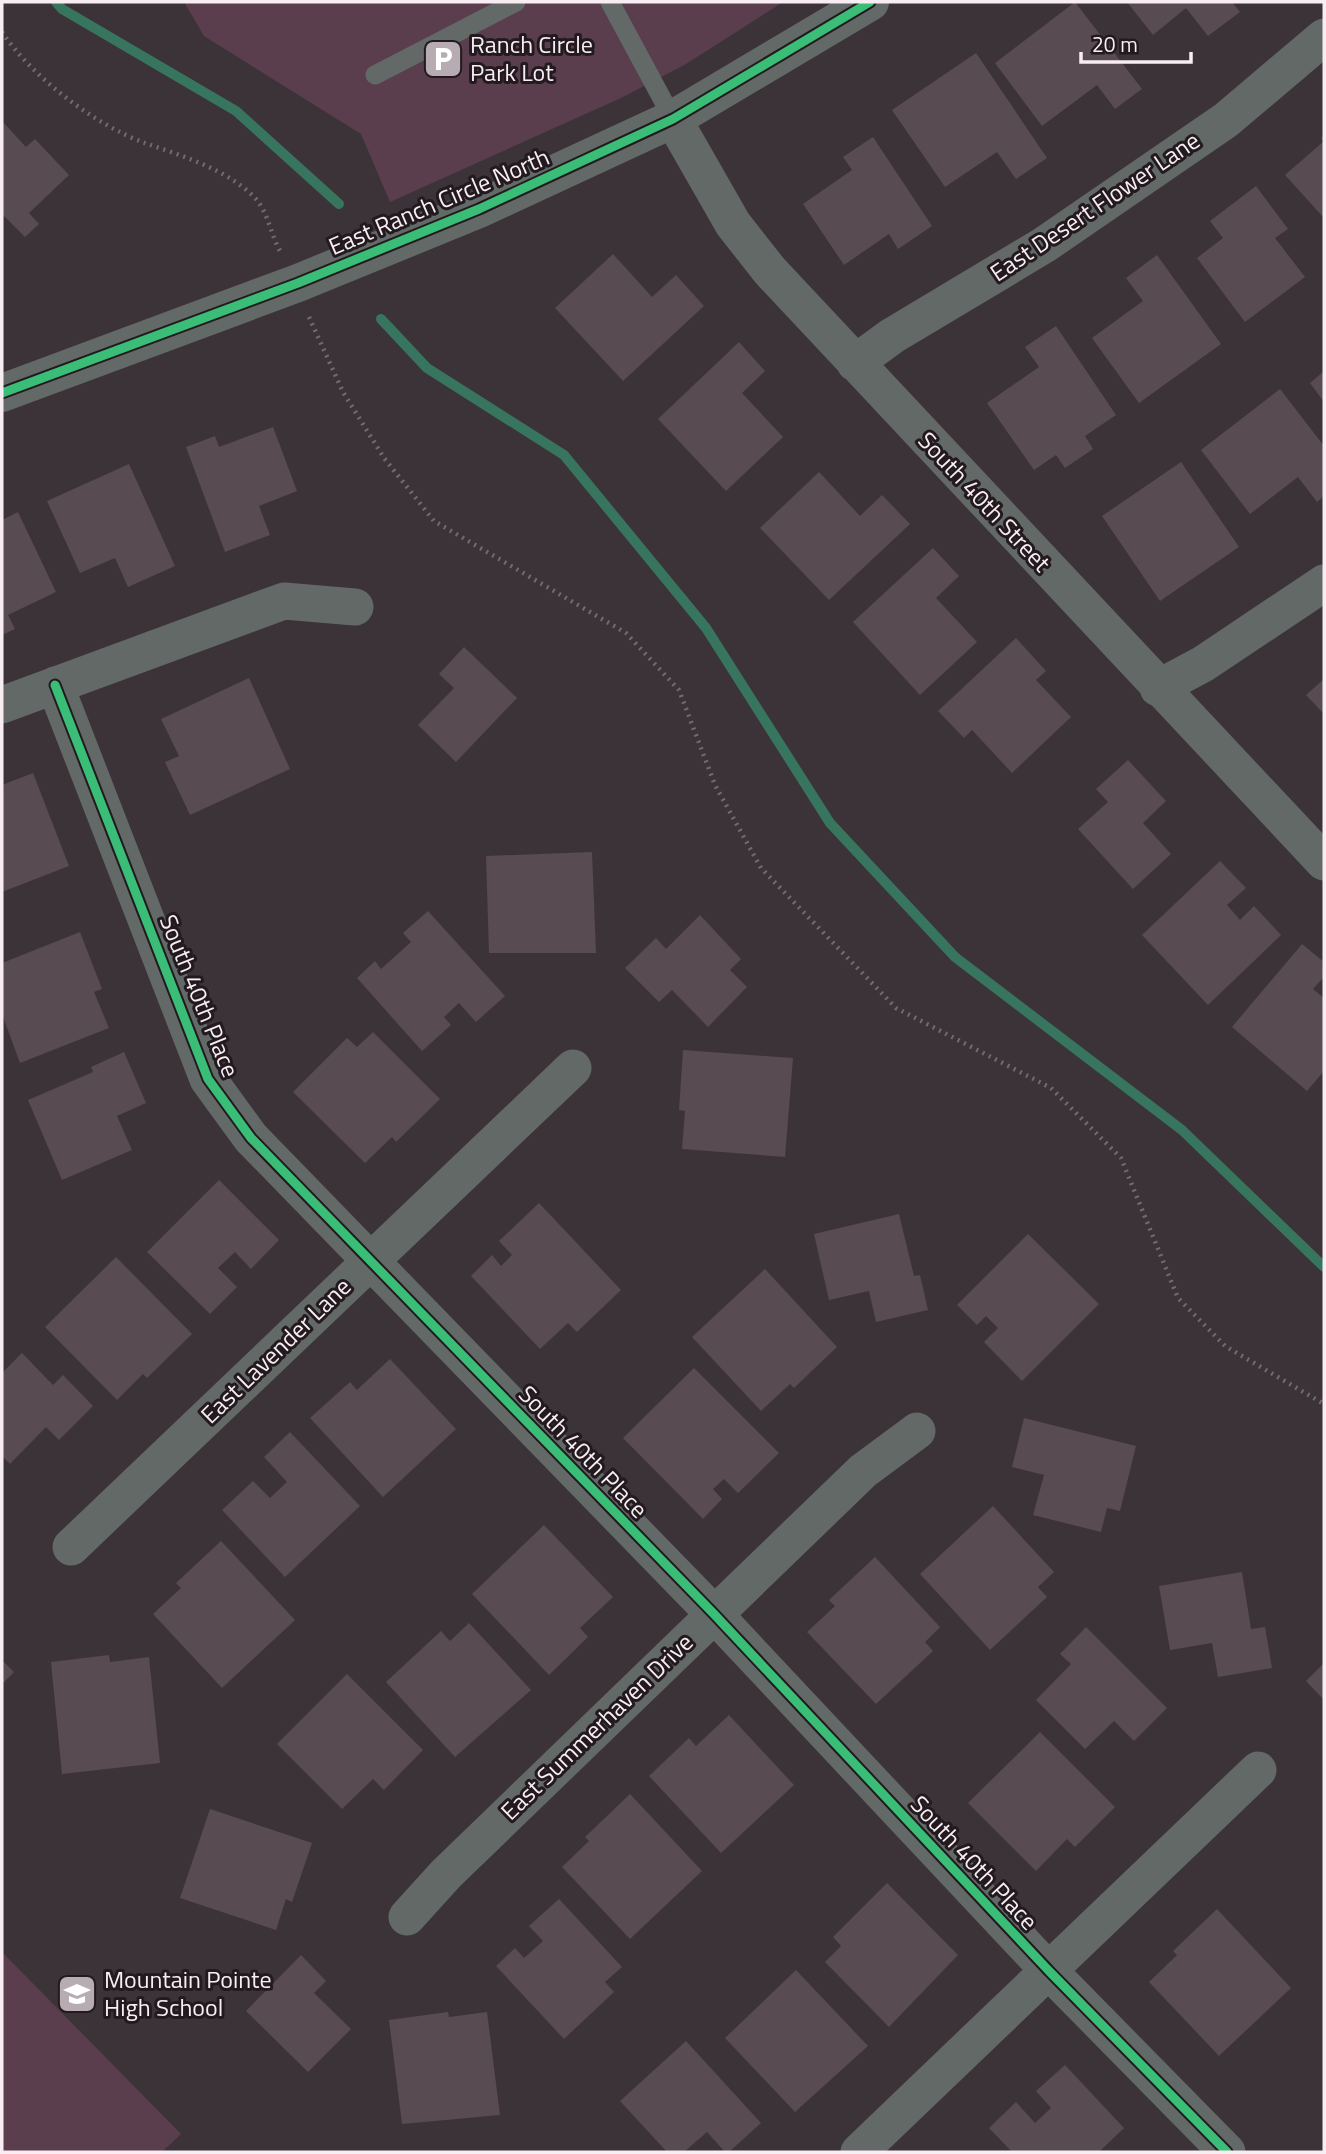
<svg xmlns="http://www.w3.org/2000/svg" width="1326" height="2154" font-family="'Titillium Web',sans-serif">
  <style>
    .green { fill: #5a3e4e }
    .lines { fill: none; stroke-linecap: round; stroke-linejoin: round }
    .stream { stroke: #38755e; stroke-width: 10 }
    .building { fill: #584b52 }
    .path { stroke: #6c6e6e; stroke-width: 4.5; stroke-dasharray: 2 5; stroke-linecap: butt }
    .service { stroke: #626966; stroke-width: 19 }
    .minor { stroke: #626966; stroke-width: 37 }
    .tertiary { stroke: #626966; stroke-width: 38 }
    .cycleway-casing { stroke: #221a1e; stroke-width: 13 }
    .cycleway { stroke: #3abd76; stroke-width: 9 }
    .labels { text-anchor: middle; stroke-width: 6; stroke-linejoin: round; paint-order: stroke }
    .poi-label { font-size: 24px; fill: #f8edf2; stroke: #221a1e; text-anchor: start }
    .street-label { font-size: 24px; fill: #f8edf2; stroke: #221a1e }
  </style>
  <rect width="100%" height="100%" fill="#3c3338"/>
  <path class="green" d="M184 2H783L686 64 621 98 390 202 361 134 204 36Z
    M2 1952 181 2134 162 2152H2Z"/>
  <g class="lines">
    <path class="stream" d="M56 2 62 9 236 111 339 204
      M381 319 427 368 564 455 706 628 830 823 955 957 1182 1130 1324 1267"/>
  </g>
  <path class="building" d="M1075 2 1142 89 1115 109 1097 85 1042 126 995 63Z
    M1127 2H1232L1240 12 1208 36 1186 8 1153 35Z
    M976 53 1047 158 1016 179 997 152 945 187 892 110Z
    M2 121 26 147 35 139 69 175 29 213 39 224 25 237 4 216 2 218Z
    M1324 135V218L1285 175 1324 141 1321 138Z
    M873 137 932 226 898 249 889 234 844 265 803 204 852 170 843 157Z
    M1256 186 1288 229 1275 238 1305 277 1245 322 1197 258 1223 238 1210 221Z
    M613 254 652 297 676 275 704 306 623 381 555 308Z
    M1157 255 1221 344 1139 403 1092 338 1143 301 1126 278Z
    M1056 326 1116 415 1085 436 1093 449 1065 468 1056 455 1034 470 987 403 1039 367 1025 347Z
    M739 342 765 371 742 393 783 437 726 491 658 419Z
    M1324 371V402L1310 383Z
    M1280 389 1324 446V496L1317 502 1298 477 1250 514 1201 450Z
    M273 427 297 491 259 506 270 535 225 552 186 447 215 436 219 447Z
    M1181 462 1239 547 1160 601 1102 516Z
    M129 464 175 566 128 587 115 558 80 573 47 501Z
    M819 472 860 516 882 495 910 524 829 600 760 528Z
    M18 512 56 592 8 615 15 629 2 635V520Z
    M933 548 959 576 936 598 977 642 920 695 853 622Z
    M1016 638 1046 671 1036 680 1071 717 1012 773 972 730 964 738 938 711Z
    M464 647 517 698 456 762 418 725 454 688 439 674Z
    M249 678 290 769 190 815 165 762 179 756 161 719Z
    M1324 679V714L1306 695Z
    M1128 760 1166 801 1143 823 1171 854 1133 889 1078 829 1108 802 1096 789Z
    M33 773 69 866 2 892V785Z
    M592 852 596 953H489L486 856Z
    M1220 861 1246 888 1227 905 1240 920 1254 906 1281 935 1208 1005 1142 935Z
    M428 911 505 996 476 1022 459 1003 444 1017 451 1025 422 1051 357 978 375 961 381 969 411 942 403 933Z
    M700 915 741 959 730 970 747 987 708 1027 672 990 659 1002 625 968 656 938 666 949Z
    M80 932 102 989 94 992 109 1028 20 1063 2 1014V963Z
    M1302 944 1324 962V977L1313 989 1324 998V1071L1307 1091 1232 1027Z
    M373 1032 440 1099 396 1142 392 1137 365 1163 293 1092 347 1038 357 1047Z
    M683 1050 793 1058 785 1157 682 1149 685 1111 679 1110Z
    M124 1052 146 1103 117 1116 132 1150 62 1180 28 1100 93 1072 91 1067Z
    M219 1180 279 1240 251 1269 235 1252 218 1268 237 1287 210 1314 147 1252Z
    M539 1203 621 1290 577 1332 568 1323 540 1349 471 1276 492 1255 501 1266 512 1255 499 1241Z
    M899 1214 914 1276 920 1275 928 1310 876 1322 869 1291 829 1300 814 1234Z
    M1028 1234 1099 1304 1022 1381 984 1342 998 1328 986 1316 977 1325 957 1305Z
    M116 1257 192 1334 147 1378 143 1374 117 1400 45 1327Z
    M765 1269 837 1347 794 1388 790 1384 761 1411 692 1337Z
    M22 1353 53 1385 63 1375 93 1406 59 1440 46 1427 10 1464 2 1456V1373Z
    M390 1359 456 1429 383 1497 310 1418 350 1382 357 1390Z
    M694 1368 779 1453 738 1493 724 1479 713 1489 722 1499 703 1519 623 1438Z
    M1024 1418 1136 1446 1120 1511 1107 1508 1101 1532 1033 1515 1044 1475 1012 1467Z
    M290 1432 360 1506 285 1577 222 1510 253 1481 270 1498 287 1482 264 1457Z
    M993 1506 1054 1572 1038 1587 1047 1597 990 1650 920 1574Z
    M544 1525 613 1597 580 1628 588 1637 549 1675 472 1594Z
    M221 1541 295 1620 222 1688 153 1614 181 1588 176 1583Z
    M875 1557 940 1627 925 1642 933 1651 876 1704 807 1632 835 1606 829 1600Z
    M1242 1572 1251 1629 1265 1627 1272 1668 1218 1677 1212 1643 1170 1650 1159 1586Z
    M469 1623 531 1690 455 1757 386 1682 441 1631 450 1641Z
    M1086 1627 1167 1708 1134 1741 1114 1721 1085 1749 1036 1700 1071 1664 1060 1654Z
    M109 1655 110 1662 149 1657 160 1763 62 1774 51 1662Z
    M2 1660 14 1672 2 1684Z
    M1324 1663V1700L1306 1681Z
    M347 1674 423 1750 384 1790 373 1779 342 1809 277 1744Z
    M729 1715 794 1785 721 1853 649 1776 689 1738 696 1746Z
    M1040 1732 1115 1807 1075 1847 1067 1839 1036 1871 968 1803Z
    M630 1794 702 1871 630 1939 562 1867 589 1841 585 1837Z
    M210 1809 312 1843 292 1902 286 1899 276 1930 180 1898Z
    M887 1883 958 1955 889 2027 825 1962 841 1946 833 1937Z
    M559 1899 622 1967 605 1982 614 1992 564 2039 496 1966 515 1948 524 1958 543 1941 529 1926Z
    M1217 1909 1291 1988 1219 2056 1149 1982 1177 1955 1173 1951Z
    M301 1955 326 1981 314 1993 351 2029 308 2072 246 2011Z
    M796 1970 868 2046 795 2112 725 2038Z
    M448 2012 449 2017 487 2012 500 2115 402 2124 389 2020Z
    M686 2041 761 2123 729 2152H725L707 2132 684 2152H667L620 2101Z
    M1065 2065 1124 2128 1099 2152H1012L989 2128 1016 2102 1035 2123 1051 2108 1036 2091Z"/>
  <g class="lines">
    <path class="path" d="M2 32C32 77 95 125 145 143 182 156 227 169 255 198 268 212 271 235 280 251
      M309 317 343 392 384 458 434 521 626 633 679 690 715 785 761 868 896 1008 1051 1088 1121 1158 1178 1298 1225 1346 1324 1404"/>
    <path class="service" d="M610 2 673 119
      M375 75 516 2"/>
    <path class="minor" d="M673 119 733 224 770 271 1324 862
      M855 363 892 336 1044 245 1226 120 1324 37
      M55 685 208 1079 251 1138 713 1613 1049 1971 1227 2152
      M1158 688 1203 664 1324 583
      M2 705 284 601 355 607
      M71 1547 573 1068
      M407 1917 446 1874 863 1471 917 1431
      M859 2152 1258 1770"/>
    <path class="tertiary" d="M2 393 298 283 479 209 673 119 870 2"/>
    <g class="cycleway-casing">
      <path id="cycleway" d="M2 393 298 283 479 209 673 119 870 2
        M55 685 208 1079 251 1138 713 1613 1049 1971 1227 2152"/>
    </g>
    <use href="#cycleway" class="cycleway"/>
  </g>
  <defs>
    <g id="parking-square" transform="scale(2.0125)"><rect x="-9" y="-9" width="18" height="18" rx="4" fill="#b6acb1" stroke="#221a1e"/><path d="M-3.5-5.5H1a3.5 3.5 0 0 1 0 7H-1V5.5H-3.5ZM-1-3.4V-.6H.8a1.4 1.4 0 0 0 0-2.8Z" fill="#fff"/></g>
    <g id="school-square" transform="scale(2.0125)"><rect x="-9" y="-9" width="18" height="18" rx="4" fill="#b6acb1" stroke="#221a1e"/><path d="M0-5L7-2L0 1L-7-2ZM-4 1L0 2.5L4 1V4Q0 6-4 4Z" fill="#fff"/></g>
  </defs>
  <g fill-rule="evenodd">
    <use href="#parking-square" x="443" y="59"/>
    <use href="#school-square" x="77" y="1994"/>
  </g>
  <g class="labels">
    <g class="poi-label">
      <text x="470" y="53">Ranch Circle<tspan x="470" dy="28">Park Lot</tspan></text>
      <text x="104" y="1988">Mountain Pointe<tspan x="104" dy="28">High School</tspan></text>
    </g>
    <g class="street-label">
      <text transform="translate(439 202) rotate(-23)" y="8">East Ranch Circle North</text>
      <text transform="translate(1095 207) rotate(-34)" y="8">East Desert Flower Lane</text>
      <text transform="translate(984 502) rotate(47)" y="8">South 40th Street</text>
      <text transform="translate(199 996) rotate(68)" y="8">South 40th Place</text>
      <text transform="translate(276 1351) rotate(-44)" y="8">East Lavender Lane</text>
      <text transform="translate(583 1452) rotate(46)" y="8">South 40th Place</text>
      <text transform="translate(597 1727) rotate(-44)" y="8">East Summerhaven Drive</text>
      <text transform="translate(974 1863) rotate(47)" y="8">South 40th Place</text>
    </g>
  </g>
  <rect width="1326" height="2154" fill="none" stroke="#f8edf2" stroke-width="7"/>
  <path d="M1081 52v10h110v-10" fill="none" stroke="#f8edf2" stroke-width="3.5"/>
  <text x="1092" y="52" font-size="21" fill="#f8edf2" stroke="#221a1e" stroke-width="5" paint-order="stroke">20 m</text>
</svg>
